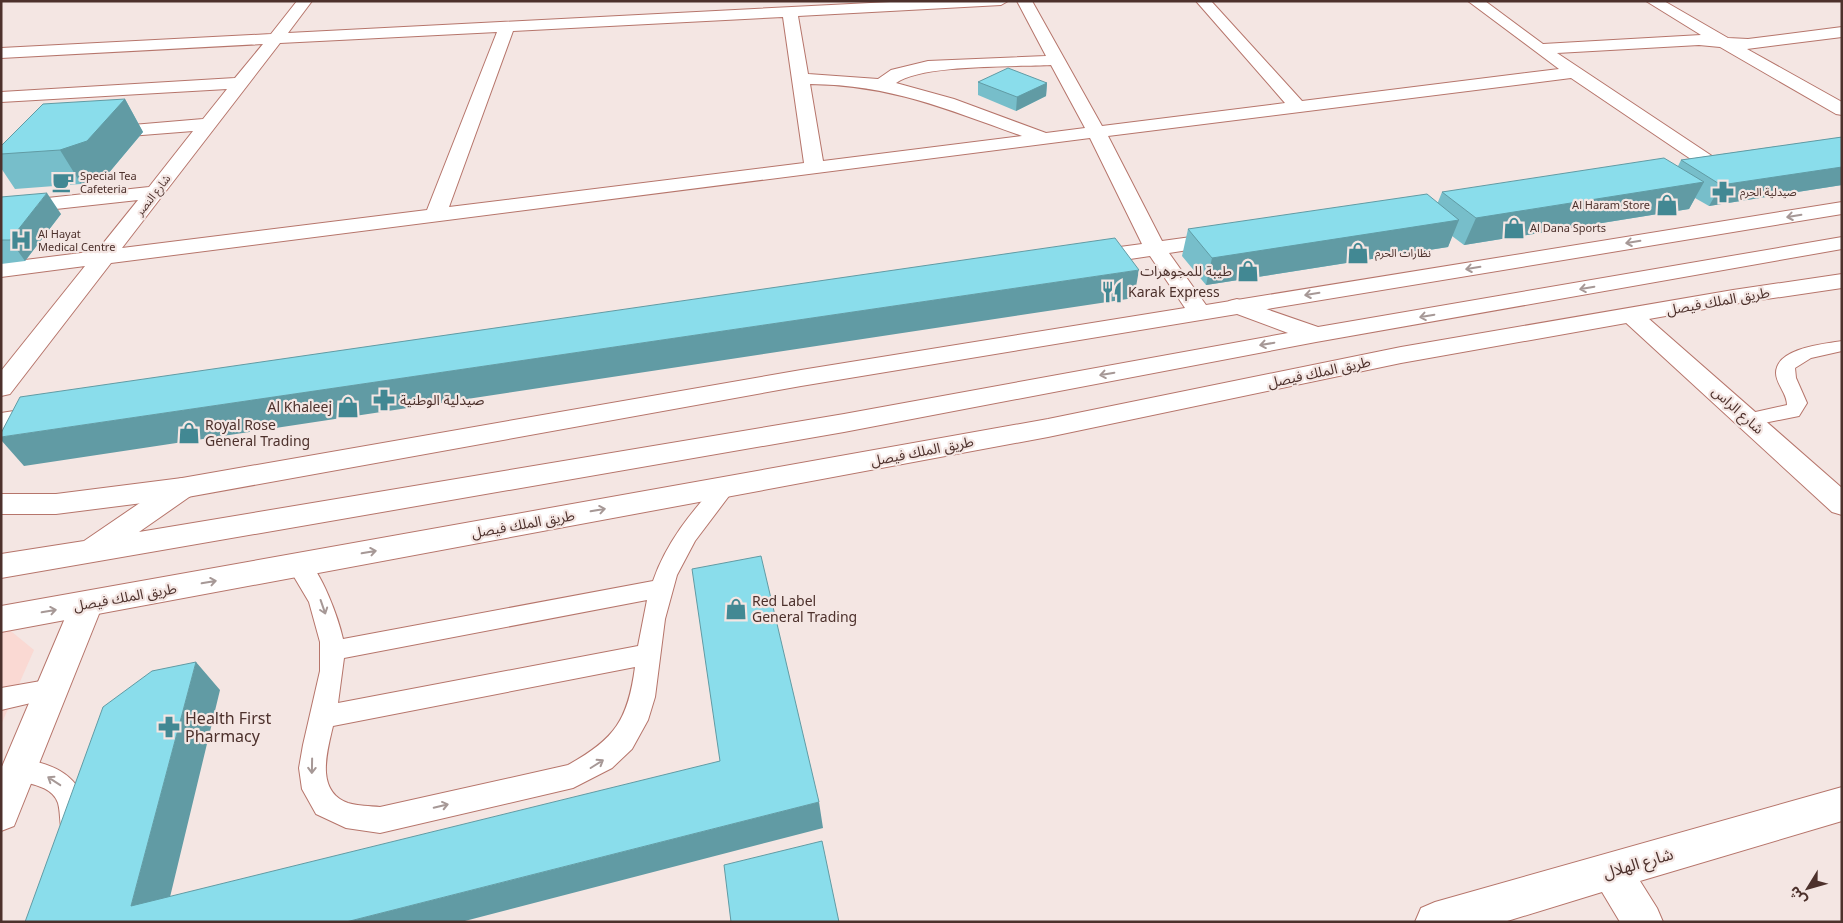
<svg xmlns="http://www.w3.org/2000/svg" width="1843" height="923" font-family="Georgia,'Noto Sans Arabic',serif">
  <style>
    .built { fill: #fad9d3 }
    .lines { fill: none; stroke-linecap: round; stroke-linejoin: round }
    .lane-casing { stroke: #b6756b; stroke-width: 2 }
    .street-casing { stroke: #b6756b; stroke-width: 2 }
    .primary-casing { stroke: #b6756b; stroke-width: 2 }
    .lane { fill: #fff; fill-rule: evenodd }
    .street { fill: #fff; fill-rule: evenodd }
    .primary { fill: #fff; fill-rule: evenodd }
    .wall { fill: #77beca }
    .shaded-wall { fill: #619ba4 }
    .building { fill: #8addeb; stroke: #619ba4 }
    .oneway { stroke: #a69896 }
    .labels { text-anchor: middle; stroke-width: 4.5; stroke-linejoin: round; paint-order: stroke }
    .far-poi-label { font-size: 11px; fill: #4d312c; stroke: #f4e6e3; text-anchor: start }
    .far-street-label { font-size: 11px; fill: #4d312c; stroke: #f4e6e3 }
    .poi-label { font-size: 14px; fill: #4d312c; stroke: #f4e6e3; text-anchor: start }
    .street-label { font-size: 14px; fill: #4d312c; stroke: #f4e6e3 }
    .near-poi-label { font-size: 16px; fill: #4d312c; stroke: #f4e6e3; text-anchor: start }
    .near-street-label { font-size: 16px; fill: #4d312c; stroke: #f4e6e3 }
  </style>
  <rect width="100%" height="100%" fill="#f4e6e3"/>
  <path class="built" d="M1 623 34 650 1 725Z"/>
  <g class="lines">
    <g class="lane-casing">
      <path id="lane" d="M1842 341V351L1811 358 1795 368 1796 378 1807 403 1799 416 1749 426 1742 425 1739 420 1742 415 1787 405C1787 393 1776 384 1776 373 1776 348 1824 344 1842 341Z
        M725 481 732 483 735 488 695 541 677 575 665 619 655 697 648 720 632 749 612 768 573 788 380 833 346 828 316 814 302 789 299 768 303 745 320 671V642L309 602 287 565 290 559C295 557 300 556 305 559 321 569 339 620 343 639L653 581C666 543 691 512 718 483ZM647 600 638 646 338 703 344 658ZM635 667C628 720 615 739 568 765L380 807C370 806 358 806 348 803 315 791 327 752 333 726Z
        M52 679 61 682 64 689 61 696 1 710V688Z
        M19 758C48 763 77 772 85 804 87 815 87 824 83 834L73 838 63 834C59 824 61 814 58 803 52 784 25 784 10 778L6 770 10 762Z"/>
    </g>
    <g class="street-casing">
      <path id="street" d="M297 1H312L288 33 910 1H1008L1001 5 798 16 808 74 878 79 891 70 928 61 1046 56 1017 1H1032L1102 126 1285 103 1196 1H1211L1302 101 1559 69 1468 1H1485L1543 44 1701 35 1646 1H1664L1728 38 1748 39 1842 27V37L1747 49 1842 102V115L1836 114 1720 47 1699 45 1557 53 1721 162 1724 166 1721 170 1714 172 1707 170 1571 78 1108 136 1162 241 1220 233 1228 234 1231 239 1228 244 1220 245 1169 253 1206 305 1842 202V214L801 386 182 498 56 514H1V494H56L182 478 801 370 1185 308 1150 256 1090 265 1082 263 1079 258 1082 253 1090 251 1142 244 1090 138 111 263 10 394 1 396V371L85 266 1 277V263L97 251 138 200 1 215V203L149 187 193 131 104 138 97 136 95 132 97 128 203 119 227 89 1 102V92L235 78 263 44 1 58V48L271 34ZM783 17 804 163 449 207 513 31ZM497 32 427 210 122 248 280 43ZM1051 65 1085 128 1046 133 954 99 896 83C922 64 1016 67 1051 65ZM810 84C892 85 946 109 1022 136L823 161Z
        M1632 309 1640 311 1842 488V515L1832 512 1624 321 1620 316 1624 311Z
        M46 406 55 409 59 415 55 421 1 431V413Z
        M87 592 98 595 103 604 14 826 1 831V769L71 604 76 595Z
        M1842 787V821L1640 881 1657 908 1663 922H1620L1602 892 1504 922H1415L1421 908 1435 902Z"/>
    </g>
    <g class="primary-casing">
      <path id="primary" d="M1842 237V249L1316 342 844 432 1 578V554L84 541 172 481 182 478 192 481 196 488 192 495 139 532 844 414 1288 333 1229 311 1225 306 1229 301 1237 299 1318 327Z
        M1842 274V288L1733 304 1401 363 1048 437 1 632V606L1048 419 1401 347 1733 290Z"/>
    </g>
    <use href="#lane" class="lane"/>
    <use href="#street" class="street"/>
    <use href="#primary" class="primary"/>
  </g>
  <path class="wall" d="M978 82 1047 83 1046 96 1016 111 978 95Z
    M125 99 143 132 107 175 81 184 15 189 1 168V146Z
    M1842 137V185L1709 206 1695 198 1689 209 1464 245 1452 236 1448 247 1206 285 1182 256 1188 229 1438 202 1442 192 1678 166 1681 160Z
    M1 197 61 214 25 261 1 264Z"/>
  <path class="shaded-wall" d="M1047 83 1046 96 1016 111 1017 97Z
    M125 99 143 132 107 175 81 184 60 150Z
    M1842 167V185L1709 206 1721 185Z
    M1704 182 1689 209 1464 245 1476 218Z
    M47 193 61 214 25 261 10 240Z
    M1459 220 1448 247 1206 285 1212 258Z
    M1139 270 1134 298 24 466 1 440V437Z
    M196 662 220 690 164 922 131 906Z
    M819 802 823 828 461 922H346Z"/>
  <path class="building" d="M1008 68 1047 83 1017 97 978 82Z
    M125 99 87 141 60 150 1 154V146L43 104Z
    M1842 137V167L1721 185 1681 160Z
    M1664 158 1704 182 1476 218 1442 192Z
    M47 193 10 240H1V197Z
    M1427 194 1459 220 1212 258 1188 229Z
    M1115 238 1139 270 1 437V433L20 397Z
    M761 556 819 802 346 922H25L103 707 152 671 196 662 131 906 720 761 692 569Z
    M822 841 839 922H731L724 865Z"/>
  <defs><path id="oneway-shaft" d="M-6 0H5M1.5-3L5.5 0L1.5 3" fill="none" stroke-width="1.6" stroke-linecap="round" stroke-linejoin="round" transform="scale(1.25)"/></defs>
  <g class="oneway">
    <use href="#oneway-shaft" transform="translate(1794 216) rotate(171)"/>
    <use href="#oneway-shaft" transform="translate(1633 242) rotate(171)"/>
    <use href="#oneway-shaft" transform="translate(1473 268) rotate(171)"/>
    <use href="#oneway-shaft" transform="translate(1587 288) rotate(170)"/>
    <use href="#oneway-shaft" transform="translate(1312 294) rotate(171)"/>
    <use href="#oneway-shaft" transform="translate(1427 316) rotate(170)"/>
    <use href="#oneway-shaft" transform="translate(1267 344) rotate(170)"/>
    <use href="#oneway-shaft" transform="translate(1107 374) rotate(170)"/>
    <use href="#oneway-shaft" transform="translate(598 510) rotate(-10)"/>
    <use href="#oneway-shaft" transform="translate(369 552) rotate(-10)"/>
    <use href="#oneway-shaft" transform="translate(209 582) rotate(-10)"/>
    <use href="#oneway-shaft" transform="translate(323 607) rotate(71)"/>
    <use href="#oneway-shaft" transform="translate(49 611) rotate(-10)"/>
    <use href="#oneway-shaft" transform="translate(597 764) rotate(-32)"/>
    <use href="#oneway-shaft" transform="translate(312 766) rotate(91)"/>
    <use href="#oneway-shaft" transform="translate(54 781) rotate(-147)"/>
    <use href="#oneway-shaft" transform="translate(441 806) rotate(-13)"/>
  </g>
  <defs>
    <g id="cafe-bare" transform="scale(1.725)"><path d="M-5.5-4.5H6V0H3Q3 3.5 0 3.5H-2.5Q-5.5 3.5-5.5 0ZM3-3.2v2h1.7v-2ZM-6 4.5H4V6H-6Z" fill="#428893" stroke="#f4e6e3" stroke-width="2.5" paint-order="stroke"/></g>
    <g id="pharmacy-bare" transform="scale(1.725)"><path d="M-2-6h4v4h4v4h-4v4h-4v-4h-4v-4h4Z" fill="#428893" stroke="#f4e6e3" stroke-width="2.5" paint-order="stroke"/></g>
    <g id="shop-bare" transform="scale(1.725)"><path d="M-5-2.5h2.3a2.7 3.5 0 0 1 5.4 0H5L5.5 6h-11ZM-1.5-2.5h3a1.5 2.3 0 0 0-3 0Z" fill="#428893" stroke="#f4e6e3" stroke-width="2.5" paint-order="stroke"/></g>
    <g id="hospital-bare" transform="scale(1.725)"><path d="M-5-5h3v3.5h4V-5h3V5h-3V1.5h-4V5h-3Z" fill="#428893" stroke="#f4e6e3" stroke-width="2.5" paint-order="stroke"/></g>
    <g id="restaurant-bare" transform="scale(1.725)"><path d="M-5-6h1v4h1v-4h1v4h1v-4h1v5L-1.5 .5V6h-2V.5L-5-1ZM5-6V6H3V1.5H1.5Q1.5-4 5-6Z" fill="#428893" stroke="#f4e6e3" stroke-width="2.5" paint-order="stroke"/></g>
  </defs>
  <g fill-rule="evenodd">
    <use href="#cafe-bare" x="63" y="182"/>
    <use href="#pharmacy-bare" x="1723" y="192"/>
    <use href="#shop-bare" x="1667" y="205"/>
    <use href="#shop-bare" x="1514" y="228"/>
    <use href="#hospital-bare" x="21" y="240"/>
    <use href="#shop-bare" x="1358" y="253"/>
    <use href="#shop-bare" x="1248" y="271"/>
    <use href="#restaurant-bare" x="1112" y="292"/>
    <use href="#pharmacy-bare" x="384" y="400"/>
    <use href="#shop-bare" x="348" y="407"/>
    <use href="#shop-bare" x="189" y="433"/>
    <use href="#shop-bare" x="736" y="609"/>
    <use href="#pharmacy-bare" x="169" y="727"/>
  </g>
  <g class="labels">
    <g class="far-poi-label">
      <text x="80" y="180">Special Tea<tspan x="80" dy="13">Cafeteria</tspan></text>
      <text x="1740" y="196">صيدلية الحرم</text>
      <text x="1650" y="209" text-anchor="end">Al Haram Store</text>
      <text x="1530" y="232">Al Dana Sports</text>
      <text x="38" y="238">Al Hayat<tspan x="38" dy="13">Medical Centre</tspan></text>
      <text x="1375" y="257">نظارات الحرم</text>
    </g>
    <g class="far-street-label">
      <text transform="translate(153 195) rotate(-52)" y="4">شارع النصر</text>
    </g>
    <g class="poi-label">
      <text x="1232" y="276" text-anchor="end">طيبة للمجوهرات</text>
      <text x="1128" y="297">Karak Express</text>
      <text x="400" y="405">صيدلية الوطنية</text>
      <text x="332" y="412" text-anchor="end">Al Khaleej</text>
      <text x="205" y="430">Royal Rose<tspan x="205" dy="16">General Trading</tspan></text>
      <text x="752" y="606">Red Label<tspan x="752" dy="16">General Trading</tspan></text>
    </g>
    <g class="street-label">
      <text transform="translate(1718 301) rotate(-10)" y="5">طريق الملك فيصل</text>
      <text transform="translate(1319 372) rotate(-12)" y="5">طريق الملك فيصل</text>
      <text transform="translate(1738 410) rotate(42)" y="5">شارع الراس</text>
      <text transform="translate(922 451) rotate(-11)" y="5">طريق الملك فيصل</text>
      <text transform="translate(523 524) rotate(-10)" y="5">طريق الملك فيصل</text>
      <text transform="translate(125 597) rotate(-10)" y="5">طريق الملك فيصل</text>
    </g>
    <g class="near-poi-label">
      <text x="185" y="724">Health First<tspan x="185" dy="18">Pharmacy</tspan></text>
    </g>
    <g class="near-street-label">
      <text transform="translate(1638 863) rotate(-16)" y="6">شارع الهلال</text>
    </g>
  </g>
  <rect width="1843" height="923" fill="none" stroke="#4d312c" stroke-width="5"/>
  <g transform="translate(1808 888) rotate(233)" stroke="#f4e6e3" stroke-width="4" paint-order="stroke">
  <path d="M0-4L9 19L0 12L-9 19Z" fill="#4d312c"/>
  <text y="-8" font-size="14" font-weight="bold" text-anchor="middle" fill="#4d312c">ش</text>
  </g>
</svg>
